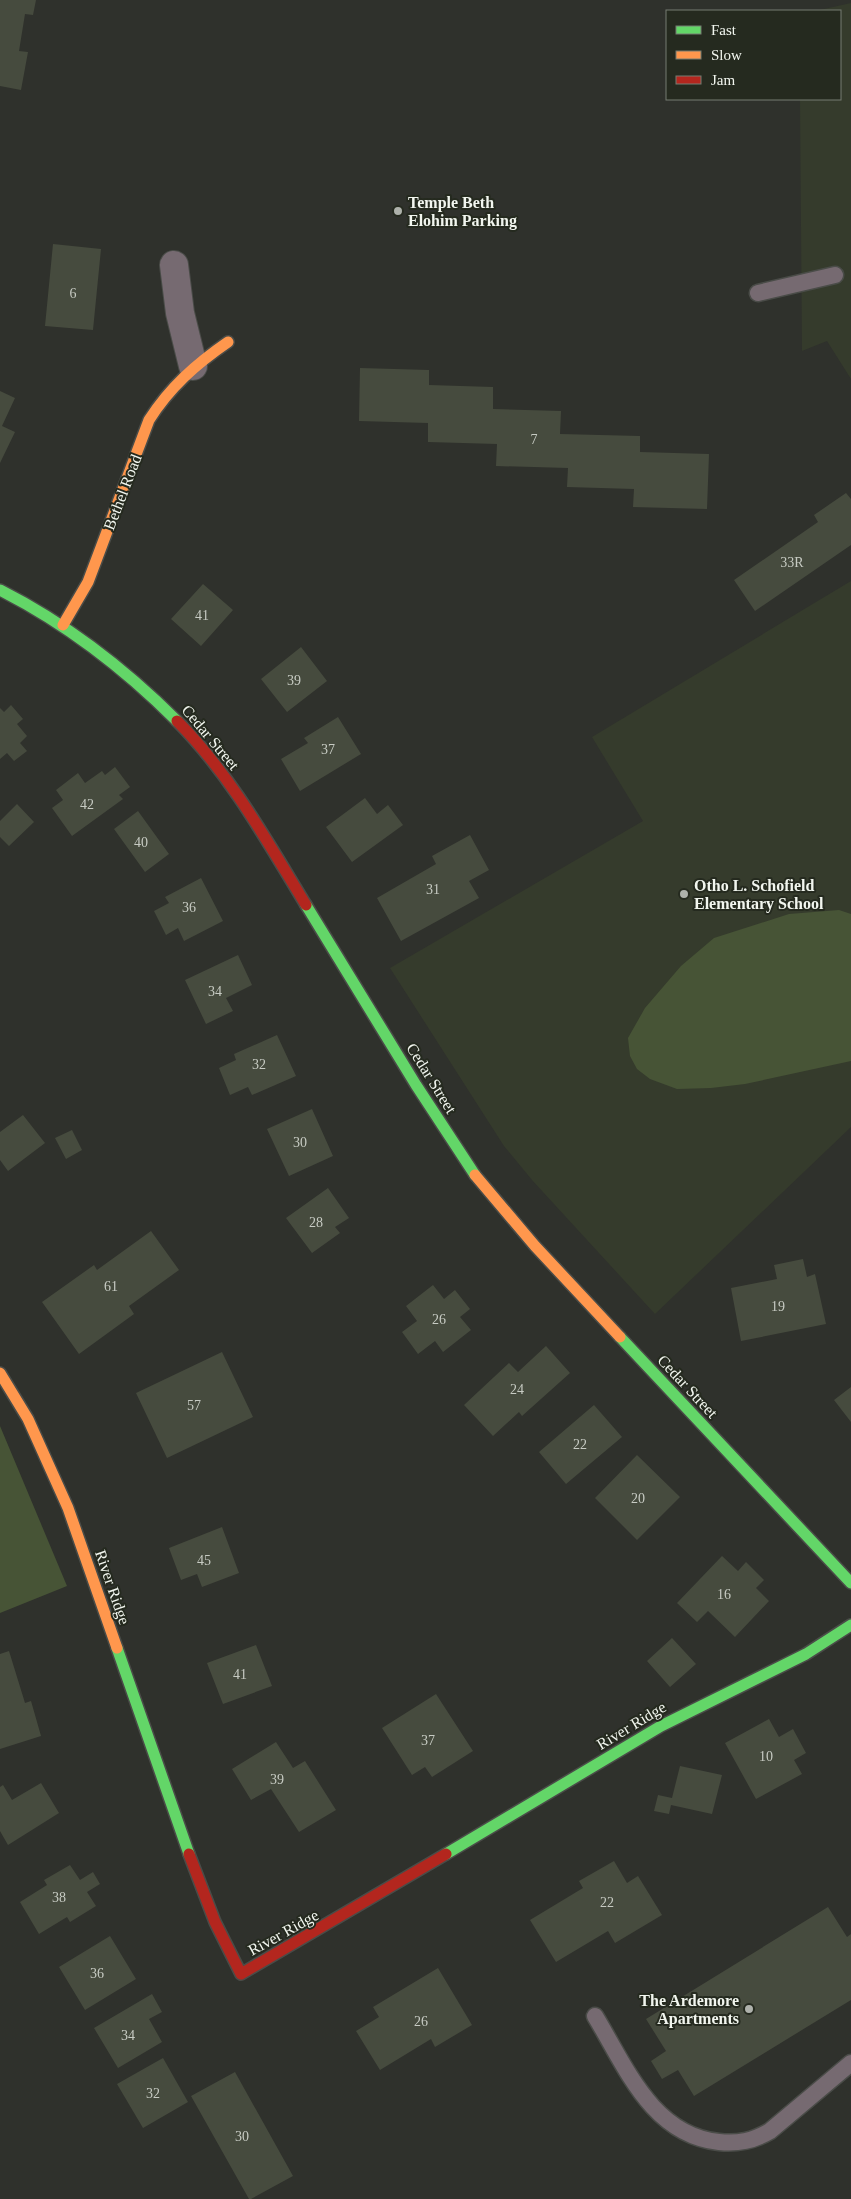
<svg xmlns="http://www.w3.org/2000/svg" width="851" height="2199" font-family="Georgia,serif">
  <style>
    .built { fill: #353b2c }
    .green { fill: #475436 }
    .building { fill: #464b3e }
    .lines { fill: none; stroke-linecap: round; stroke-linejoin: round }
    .lane-casing { stroke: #4a4c48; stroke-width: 19 }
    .street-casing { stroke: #4a4c48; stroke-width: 30 }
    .fast-casing { stroke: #4a4c48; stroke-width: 14 }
    .slow-casing { stroke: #4a4c48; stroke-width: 14 }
    .jam-casing { stroke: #4a4c48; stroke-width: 14 }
    .lane { stroke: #766a71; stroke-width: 16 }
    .street { stroke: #766a71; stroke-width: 28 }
    .fast { stroke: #63d668; stroke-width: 11 }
    .slow { stroke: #ff974d; stroke-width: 11 }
    .jam { stroke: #b3261e; stroke-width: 11 }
    .poi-dot { fill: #aeb1ab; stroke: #252a1f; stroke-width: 2 }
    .labels { text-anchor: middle; stroke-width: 4; stroke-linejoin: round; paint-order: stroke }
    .number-label { font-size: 14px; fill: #c7cbc3 }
    .poi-label { font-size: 16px; font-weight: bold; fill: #f2f6ef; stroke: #252a1f; text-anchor: start }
    .street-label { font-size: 16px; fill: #f2f6ef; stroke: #252a1f }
  </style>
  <rect width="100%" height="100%" fill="#2f312c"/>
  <path class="built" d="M851 3V379L827 341 802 351 800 99H840V11H815Z
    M851 581V1127L655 1314 532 1180 504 1146 390 968 643 821 592 737Z"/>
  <path class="green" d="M839 910 851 914V1061L745 1084 711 1088 677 1089 650 1079 637 1069 630 1056 628 1038 645 1008 681 966 714 938 789 914Z
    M0 1426 67 1586 0 1613Z"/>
  <path class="building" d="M0 0H36L33 15 25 14 19 51 28 52 21 90 0 86Z
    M53 244 101 249 93 330 45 326Z
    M360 368 429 370V385L493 387V409L561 411 560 434 640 436V452L709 454 707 509 633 507 634 489 567 487 568 468 496 466 497 444 428 442V423L359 421Z
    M0 391 15 398 2 426 15 432 0 463Z
    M846 493 851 499V545L755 611 734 580 818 522 814 515Z
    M203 584 233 610 201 646 171 619Z
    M301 647 327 681 287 712 261 679Z
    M11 705 23 719 17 724 27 736 20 743 27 751 14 761 7 753 0 759V708L4 712Z
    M338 717 361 754 300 791 281 759 308 743 304 738Z
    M115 767 130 787 119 795 123 799 72 836 52 808 63 800 56 790 78 773 85 783 102 771 105 775Z
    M365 798 377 814 388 805 403 825 352 862 326 827Z
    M17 804 34 822 9 846 0 837V821Z
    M138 811 169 854 145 872 114 829Z
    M470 835 489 870 469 881 479 898 401 941 377 898 436 864 432 856Z
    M201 878 223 921 184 941 178 928 166 935 154 911 169 903 165 897Z
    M238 955 252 985 226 998 233 1011 206 1024 185 980Z
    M277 1035 296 1076 252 1095 248 1087 230 1095 219 1068 236 1060 234 1054Z
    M312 1109 333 1156 289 1176 267 1129Z
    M23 1115 45 1143 8 1171 0 1160V1132Z
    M72 1130 82 1150 66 1159 55 1138Z
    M328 1188 349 1218 335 1227 340 1233 312 1253 286 1218Z
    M151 1231 179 1270 129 1306 134 1314 79 1354 42 1302 94 1265 97 1270Z
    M803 1259 807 1277 815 1274 826 1324 741 1341 731 1288 777 1279 774 1265Z
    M433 1285 444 1299 455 1290 470 1309 460 1317 471 1330 443 1352 435 1341 418 1354 402 1332 417 1321 406 1306Z
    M546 1346 570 1373 522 1416 519 1412 493 1436 464 1405 509 1363 518 1372Z
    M222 1352 253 1417 167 1458 136 1393Z
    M851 1387V1422L834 1400Z
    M594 1405 622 1437 566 1484 539 1452Z
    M637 1455 680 1497 637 1540 595 1498Z
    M222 1527 239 1573 202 1587 197 1574 181 1580 169 1548Z
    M722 1556 738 1571 746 1562 764 1580 756 1588 769 1601 735 1637 708 1611 697 1622 677 1603Z
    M672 1638 696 1664 670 1687 647 1661Z
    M256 1645 272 1686 223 1704 207 1663Z
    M9 1651 25 1703 31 1701 41 1736 0 1749V1654Z
    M436 1694 473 1751 432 1777 425 1767 412 1775 382 1728Z
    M769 1719 779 1737 793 1729 806 1753 794 1760 802 1774 756 1799 725 1743Z
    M276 1742 293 1768 305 1761 336 1810 299 1832 271 1789 251 1800 232 1769Z
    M680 1766 722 1775 712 1814 671 1805 669 1814 654 1811 658 1795 672 1798Z
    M41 1783 59 1813 8 1845 0 1831V1787L3 1785 12 1800Z
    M614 1861 627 1883 638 1876 662 1915 615 1943 608 1931 556 1962 530 1920 583 1888 579 1881Z
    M70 1865 80 1880 93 1872 100 1884 87 1892 96 1906 70 1922 67 1917 39 1934 20 1902 47 1885 44 1880Z
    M828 1907 847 1937 851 1934V2000L694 2096 678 2070 662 2079 651 2061 666 2051 646 2019Z
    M110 1936 136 1979 85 2010 59 1967Z
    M438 1968 472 2025 435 2047 431 2039 380 2070 356 2031 379 2017 373 2007Z
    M152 1994 162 2012 149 2019 162 2042 118 2068 94 2028Z
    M163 2058 188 2102 143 2128 117 2084Z
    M235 2072 293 2176 251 2199H249L191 2096Z"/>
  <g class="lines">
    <g class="lane-casing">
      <path id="lane" d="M758 293 835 275
        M595 2016C626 2067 652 2135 719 2142 738 2144 753 2141 770 2131L851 2063"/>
    </g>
    <g class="street-casing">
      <path id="street" d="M174 265 180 313 193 366"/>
    </g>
    <g class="fast-casing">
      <path id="fast" d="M0 590C67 624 124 668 177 721
        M306 905 416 1085 475 1175
        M620 1337 851 1583
        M117 1648 189 1854
        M446 1854 661 1726 806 1654 851 1625"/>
    </g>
    <g class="slow-casing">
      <path id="slow" d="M63 625 88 582 149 420C170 387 196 364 228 342
        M475 1175 535 1246 620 1337
        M0 1373 28 1419 68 1508 117 1648"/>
    </g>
    <g class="jam-casing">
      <path id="jam" d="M177 721C230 774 267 841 306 905
        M189 1854 215 1922 241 1974 446 1854"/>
    </g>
    <use href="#lane" class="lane"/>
    <use href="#street" class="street"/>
    <use href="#fast" class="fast"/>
    <use href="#slow" class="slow"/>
    <use href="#jam" class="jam"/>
  </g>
  <g class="poi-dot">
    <circle cx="398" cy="211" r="5"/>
    <circle cx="684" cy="894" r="5"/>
    <circle cx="749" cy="2009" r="5"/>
  </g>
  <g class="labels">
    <g class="number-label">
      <text x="73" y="298">6</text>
      <text x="534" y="444">7</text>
      <text x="792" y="567">33R</text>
      <text x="202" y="620">41</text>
      <text x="294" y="685">39</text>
      <text x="328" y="754">37</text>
      <text x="87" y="809">42</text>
      <text x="141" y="847">40</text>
      <text x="433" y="894">31</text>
      <text x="189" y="912">36</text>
      <text x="215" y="996">34</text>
      <text x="259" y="1069">32</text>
      <text x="300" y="1147">30</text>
      <text x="316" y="1227">28</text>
      <text x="111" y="1291">61</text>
      <text x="778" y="1311">19</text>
      <text x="439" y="1324">26</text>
      <text x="517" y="1394">24</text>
      <text x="194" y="1410">57</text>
      <text x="580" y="1449">22</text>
      <text x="638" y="1503">20</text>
      <text x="204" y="1565">45</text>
      <text x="724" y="1599">16</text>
      <text x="240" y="1679">41</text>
      <text x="428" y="1745">37</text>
      <text x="766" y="1761">10</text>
      <text x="277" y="1784">39</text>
      <text x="59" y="1902">38</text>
      <text x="607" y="1907">22</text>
      <text x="97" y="1978">36</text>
      <text x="421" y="2026">26</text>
      <text x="128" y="2040">34</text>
      <text x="153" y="2098">32</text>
      <text x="242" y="2141">30</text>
    </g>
    <g class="poi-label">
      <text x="408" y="208">Temple Beth<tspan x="408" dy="18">Elohim Parking</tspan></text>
      <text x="694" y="891">Otho L. Schofield<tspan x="694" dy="18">Elementary School</tspan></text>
      <text x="739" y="2006" text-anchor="end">The Ardemore<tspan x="739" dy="18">Apartments</tspan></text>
    </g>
    <g class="street-label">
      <text transform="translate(122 492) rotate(-69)" y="6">Bethel Road</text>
      <text transform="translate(211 737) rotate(50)" y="6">Cedar Street</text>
      <text transform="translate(432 1078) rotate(58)" y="6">Cedar Street</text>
      <text transform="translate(688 1386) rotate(47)" y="6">Cedar Street</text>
      <text transform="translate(113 1587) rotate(71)" y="6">River Ridge</text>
      <text transform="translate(631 1725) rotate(-31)" y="6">River Ridge</text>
      <text transform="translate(283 1932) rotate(-29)" y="6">River Ridge</text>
    </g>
  </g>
  <rect x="666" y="10" width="175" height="90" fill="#252a1f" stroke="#777c72"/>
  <rect x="676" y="26" width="25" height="8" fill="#63d668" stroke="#777c72"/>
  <text x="711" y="35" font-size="15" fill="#f2f6ef">Fast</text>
  <rect x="676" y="51" width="25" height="8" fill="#ff974d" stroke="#777c72"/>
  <text x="711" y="60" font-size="15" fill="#f2f6ef">Slow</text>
  <rect x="676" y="76" width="25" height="8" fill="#b3261e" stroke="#777c72"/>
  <text x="711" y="85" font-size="15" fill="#f2f6ef">Jam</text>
</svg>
